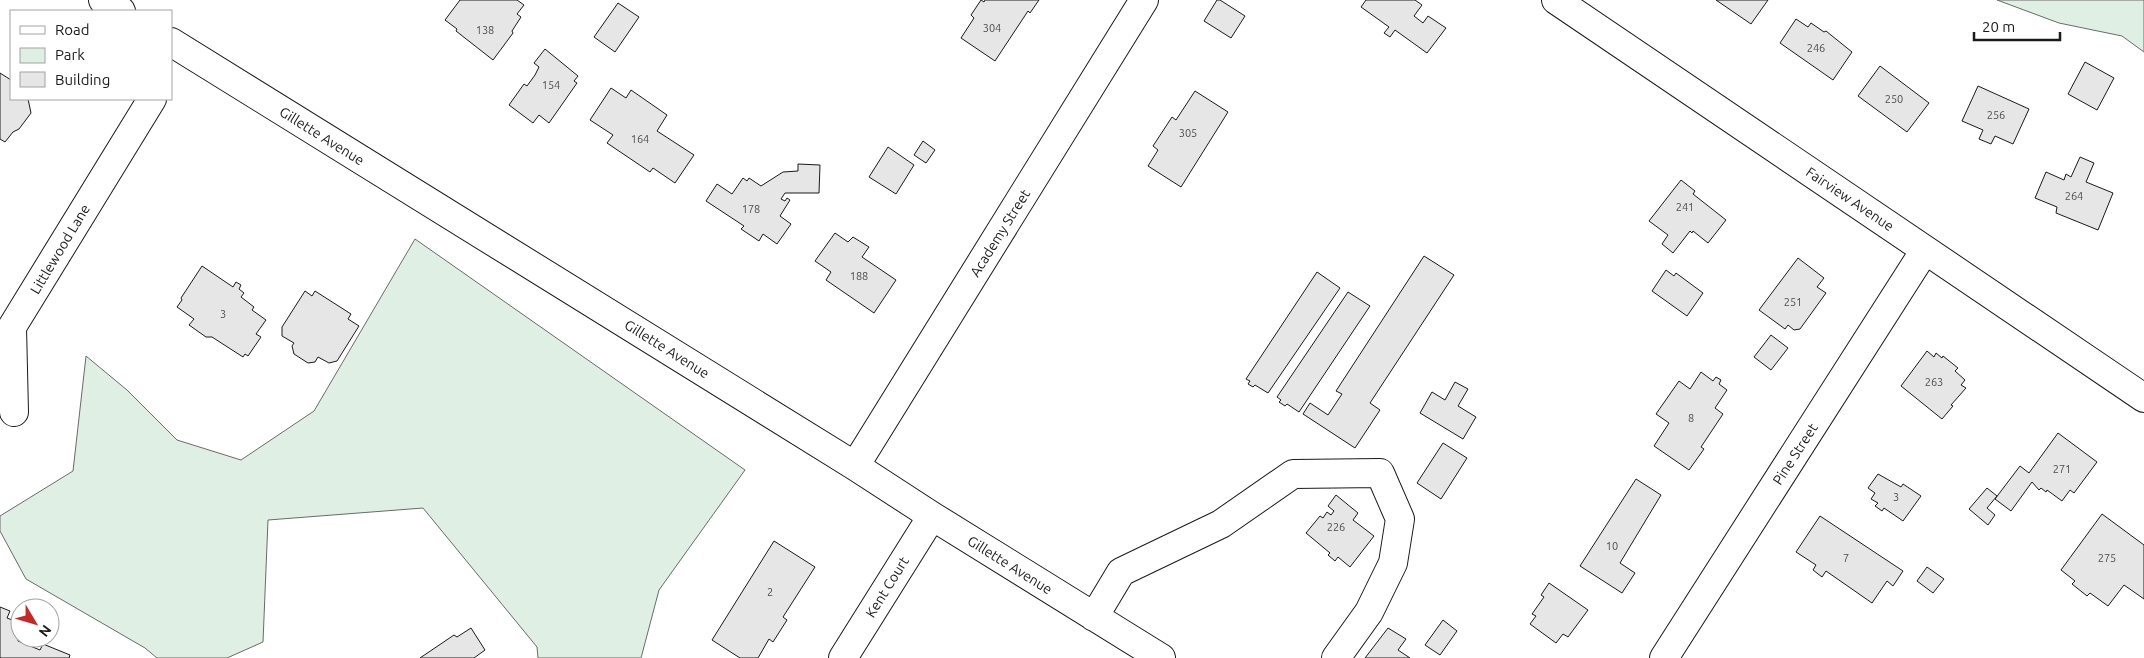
<svg xmlns="http://www.w3.org/2000/svg" width="2144" height="658" font-family="Ubuntu,sans-serif">
  <style>
    .green { fill: #e0efe3; stroke: #6a6a6a }
    .building { fill: #e6e6e6; stroke: #1a1a1a }
    .lines { fill: none; stroke-linecap: round; stroke-linejoin: round }
    .minor-casing { stroke: #1a1a1a; stroke-width: 30 }
    .minor { stroke: #fff; stroke-width: 28 }
    .labels { text-anchor: middle; stroke-width: 4; stroke-linejoin: round; paint-order: stroke }
    .number-label { font-size: 11px; fill: #4d4d4d }
    .street-label { font-size: 14px; fill: #1a1a1a; stroke: #fff }
  </style>
  <rect width="100%" height="100%" fill="#fff"/>
  <path class="green" d="M1997 0H2144V52L2122 36 2059 23Z
    M415 239 745 470 659 590 641 658H538L537 647 423 508 268 520 263 642 227 658H157L145 648 26 579 0 531V516L73 471 86 356 127 390 177 440 241 460 314 411Z"/>
  <path class="building" d="M460 0H517L524 5 517 14 521 17 512 31 513 33 493 60 456 31 457 29 445 20Z
    M981 0 984 2 985 0H1039L1030 13 1028 11 995 61 961 38 974 18 971 15Z
    M1217 0H1220L1245 16 1231 38 1204 21Z
    M1366 0H1415L1422 5 1414 16 1423 23 1428 16 1446 28 1427 53 1395 30 1390 37 1384 33 1389 27 1361 7Z
    M1716 0H1768L1751 24Z
    M618 3 639 17 615 52 594 37Z
    M1796 19 1808 27 1811 23 1824 32 1826 31 1852 52 1833 80 1780 43Z
    M545 49 578 76 574 81 577 83 549 123 539 115 533 123 509 105 524 84 527 86 535 75 539 67 534 63Z
    M2085 62 2114 78 2097 110 2068 94Z
    M1880 66 1929 103 1907 132 1858 96Z
    M0 73 11 80V99H28L31 113 19 129 13 132 5 142 0 139Z
    M1978 86 2029 109 2013 144 1995 136 1991 144 1979 139 1983 130 1962 121Z
    M611 88 626 98 631 90 667 115 657 131 694 155 675 183 653 168 650 172 607 143 613 135 590 120Z
    M1195 91 1228 112 1181 187 1148 166 1158 150 1153 146 1172 117 1176 120Z
    M923 141 935 150 926 163 914 155Z
    M888 147 914 165 896 194 869 177Z
    M2080 157 2094 163 2086 182 2113 193 2098 230 2056 213 2057 207 2035 198 2046 172 2064 180 2066 174 2071 177Z
    M798 164 820 165 819 193H785L781 199 785 201 787 198 790 200 780 216 791 224 777 244 763 234 759 241 741 229 744 226 706 201 717 184 732 194 743 178 747 181 749 178 761 186 783 172 798 171Z
    M1681 180 1695 191 1693 194 1726 220 1708 243 1693 231 1692 233 1690 231 1673 253 1662 244 1668 235 1649 221Z
    M835 233 848 242 853 237 869 247 862 257 896 280 874 313 826 280 831 272 815 261Z
    M1424 256 1454 275 1370 403 1380 410 1355 448 1303 414 1310 403 1328 415 1342 394 1336 391Z
    M1798 258 1824 278 1817 287 1826 293 1800 329 1794 330 1788 325 1785 329 1759 310Z
    M202 266 233 287 236 282 241 285 239 289 244 293 241 297 254 307 252 310 266 320 256 334 261 337 248 356 245 354 243 357 212 337H206L189 325 194 319 177 307 182 300 181 298Z
    M1666 270 1674 276 1676 273 1703 293 1687 316 1652 291Z
    M1317 272 1340 288 1268 393 1255 385 1253 387 1248 384 1250 381 1246 379Z
    M305 291 312 296 315 291 351 314 348 319 359 326 337 361 329 363 318 357 315 362 308 363 294 354 292 346 294 343 282 336V327Z
    M1348 292 1370 306 1299 412 1287 404 1285 406 1279 402 1281 400 1277 397Z
    M1771 335 1788 348 1771 370 1754 357Z
    M1927 351 1934 357 1936 353 1942 358 1943 356 1958 368 1955 371 1965 380 1961 385 1966 388 1951 405 1953 406 1942 419 1901 386Z
    M1701 372 1713 381 1716 377 1721 380 1719 384 1727 390 1715 408 1723 414 1701 447 1704 449 1689 470 1654 446 1669 423 1656 414 1679 381 1690 389Z
    M1455 382 1468 389 1458 406 1476 417 1463 439 1420 413 1432 392 1445 400Z
    M2058 433 2097 462 2074 493 2070 490 2062 501 2047 490 2046 492 2041 488 2039 490 2032 482 2011 511 1995 499 2020 466 2029 473Z
    M1443 443 1467 458 1441 499 1417 483Z
    M1878 474 1901 487 1903 484 1921 496 1903 521 1884 508 1882 511 1875 506 1878 503 1871 499 1875 493 1868 488Z
    M1636 479 1661 495 1620 563 1635 573 1622 593 1580 566Z
    M1987 488 1997 496 1987 508 1995 515 1988 525 1969 509Z
    M1336 495 1358 513 1353 520 1374 536 1350 567 1338 557 1335 561 1328 555 1330 553 1306 533 1320 516 1323 518 1327 512 1331 515 1334 511 1328 506Z
    M2102 514 2144 545V599L2124 585 2108 606 2090 593 2087 596 2072 584 2075 581 2061 570Z
    M1820 516 1903 571 1893 586 1887 581 1872 603 1826 571 1822 577 1813 570 1816 565 1796 552Z
    M774 541 815 567 783 617 787 620 773 642 769 639 758 658H740L712 640Z
    M1927 567 1944 579 1933 593 1917 581Z
    M1549 583 1588 610 1568 637 1563 634 1556 643 1530 624 1536 616 1532 614 1544 597 1541 595Z
    M0 607 10 611 7 618 20 623 18 641 40 650 43 644 70 655 69 658H0Z
    M1443 620 1457 631 1440 655 1425 645Z
    M471 628 485 650 474 658H420L454 635 457 637Z
    M1388 628 1406 639 1398 650 1410 658H1365Z"/>
  <g class="lines">
    <g class="minor-casing">
      <path id="minor" d="M103 0 121 11
        M1556 0 2144 398
        M171 42 855 466 932 516 1161 658
        M14 412 12 327 152 99
        M855 466 1144 0
        M1094 617 1121 572 1221 524 1293 474 1380 473 1400 519 1393 563 1369 612 1336 658
        M843 658 932 516
        M1664 658 1925 250"/>
    </g>
    <use href="#minor" class="minor"/>
  </g>
  <g class="labels">
    <g class="number-label">
      <text x="992" y="32">304</text>
      <text x="485" y="34">138</text>
      <text x="1816" y="52">246</text>
      <text x="551" y="89">154</text>
      <text x="1894" y="103">250</text>
      <text x="1996" y="119">256</text>
      <text x="1188" y="137">305</text>
      <text x="640" y="143">164</text>
      <text x="2074" y="200">264</text>
      <text x="1685" y="211">241</text>
      <text x="751" y="213">178</text>
      <text x="859" y="280">188</text>
      <text x="1793" y="306">251</text>
      <text x="223" y="318">3</text>
      <text x="1934" y="386">263</text>
      <text x="1691" y="422">8</text>
      <text x="2062" y="473">271</text>
      <text x="1896" y="501">3</text>
      <text x="1336" y="531">226</text>
      <text x="1612" y="550">10</text>
      <text x="1846" y="562">7</text>
      <text x="2107" y="562">275</text>
      <text x="770" y="596">2</text>
    </g>
    <g class="street-label">
      <text transform="translate(322 136) rotate(32)" y="5">Gillette Avenue</text>
      <text transform="translate(1850 199) rotate(34)" y="5">Fairview Avenue</text>
      <text transform="translate(1000 233) rotate(-58)" y="5">Academy Street</text>
      <text transform="translate(60 249) rotate(-59)" y="5">Littlewood Lane</text>
      <text transform="translate(667 349) rotate(32)" y="5">Gillette Avenue</text>
      <text transform="translate(1795 454) rotate(-57)" y="5">Pine Street</text>
      <text transform="translate(1010 565) rotate(32)" y="5">Gillette Avenue</text>
      <text transform="translate(887 587) rotate(-58)" y="5">Kent Court</text>
    </g>
  </g>
  <rect x="10" y="10" width="162" height="90" fill="#ffffff" stroke="#a3a3a3"/>
  <rect x="20" y="26" width="25" height="8" fill="#ffffff" stroke="#a3a3a3"/>
  <text x="55" y="35" font-size="15" fill="#1a1a1a">Road</text>
  <rect x="20" y="48" width="25" height="15" fill="#e0efe3" stroke="#a3a3a3"/>
  <text x="55" y="60" font-size="15" fill="#1a1a1a">Park</text>
  <rect x="20" y="72" width="25" height="15" fill="#e6e6e6" stroke="#a3a3a3"/>
  <text x="55" y="85" font-size="15" fill="#1a1a1a">Building</text>
  <g transform="translate(35 623) rotate(128)"><circle r="24" fill="#ffffff" stroke="#a3a3a3"/>
  <path d="M0-4L9 19L0 12L-9 19Z" fill="#c62828"/>
  <text y="-8" font-size="14" font-weight="bold" text-anchor="middle" fill="#1a1a1a">N</text>
  </g>
  <path d="M1974 32v8h86v-8" fill="none" stroke="#1a1a1a" stroke-width="2.5"/>
  <text x="1982" y="32" font-size="15" fill="#1a1a1a" stroke="#ffffff" stroke-width="4" paint-order="stroke">20 m</text>
</svg>
